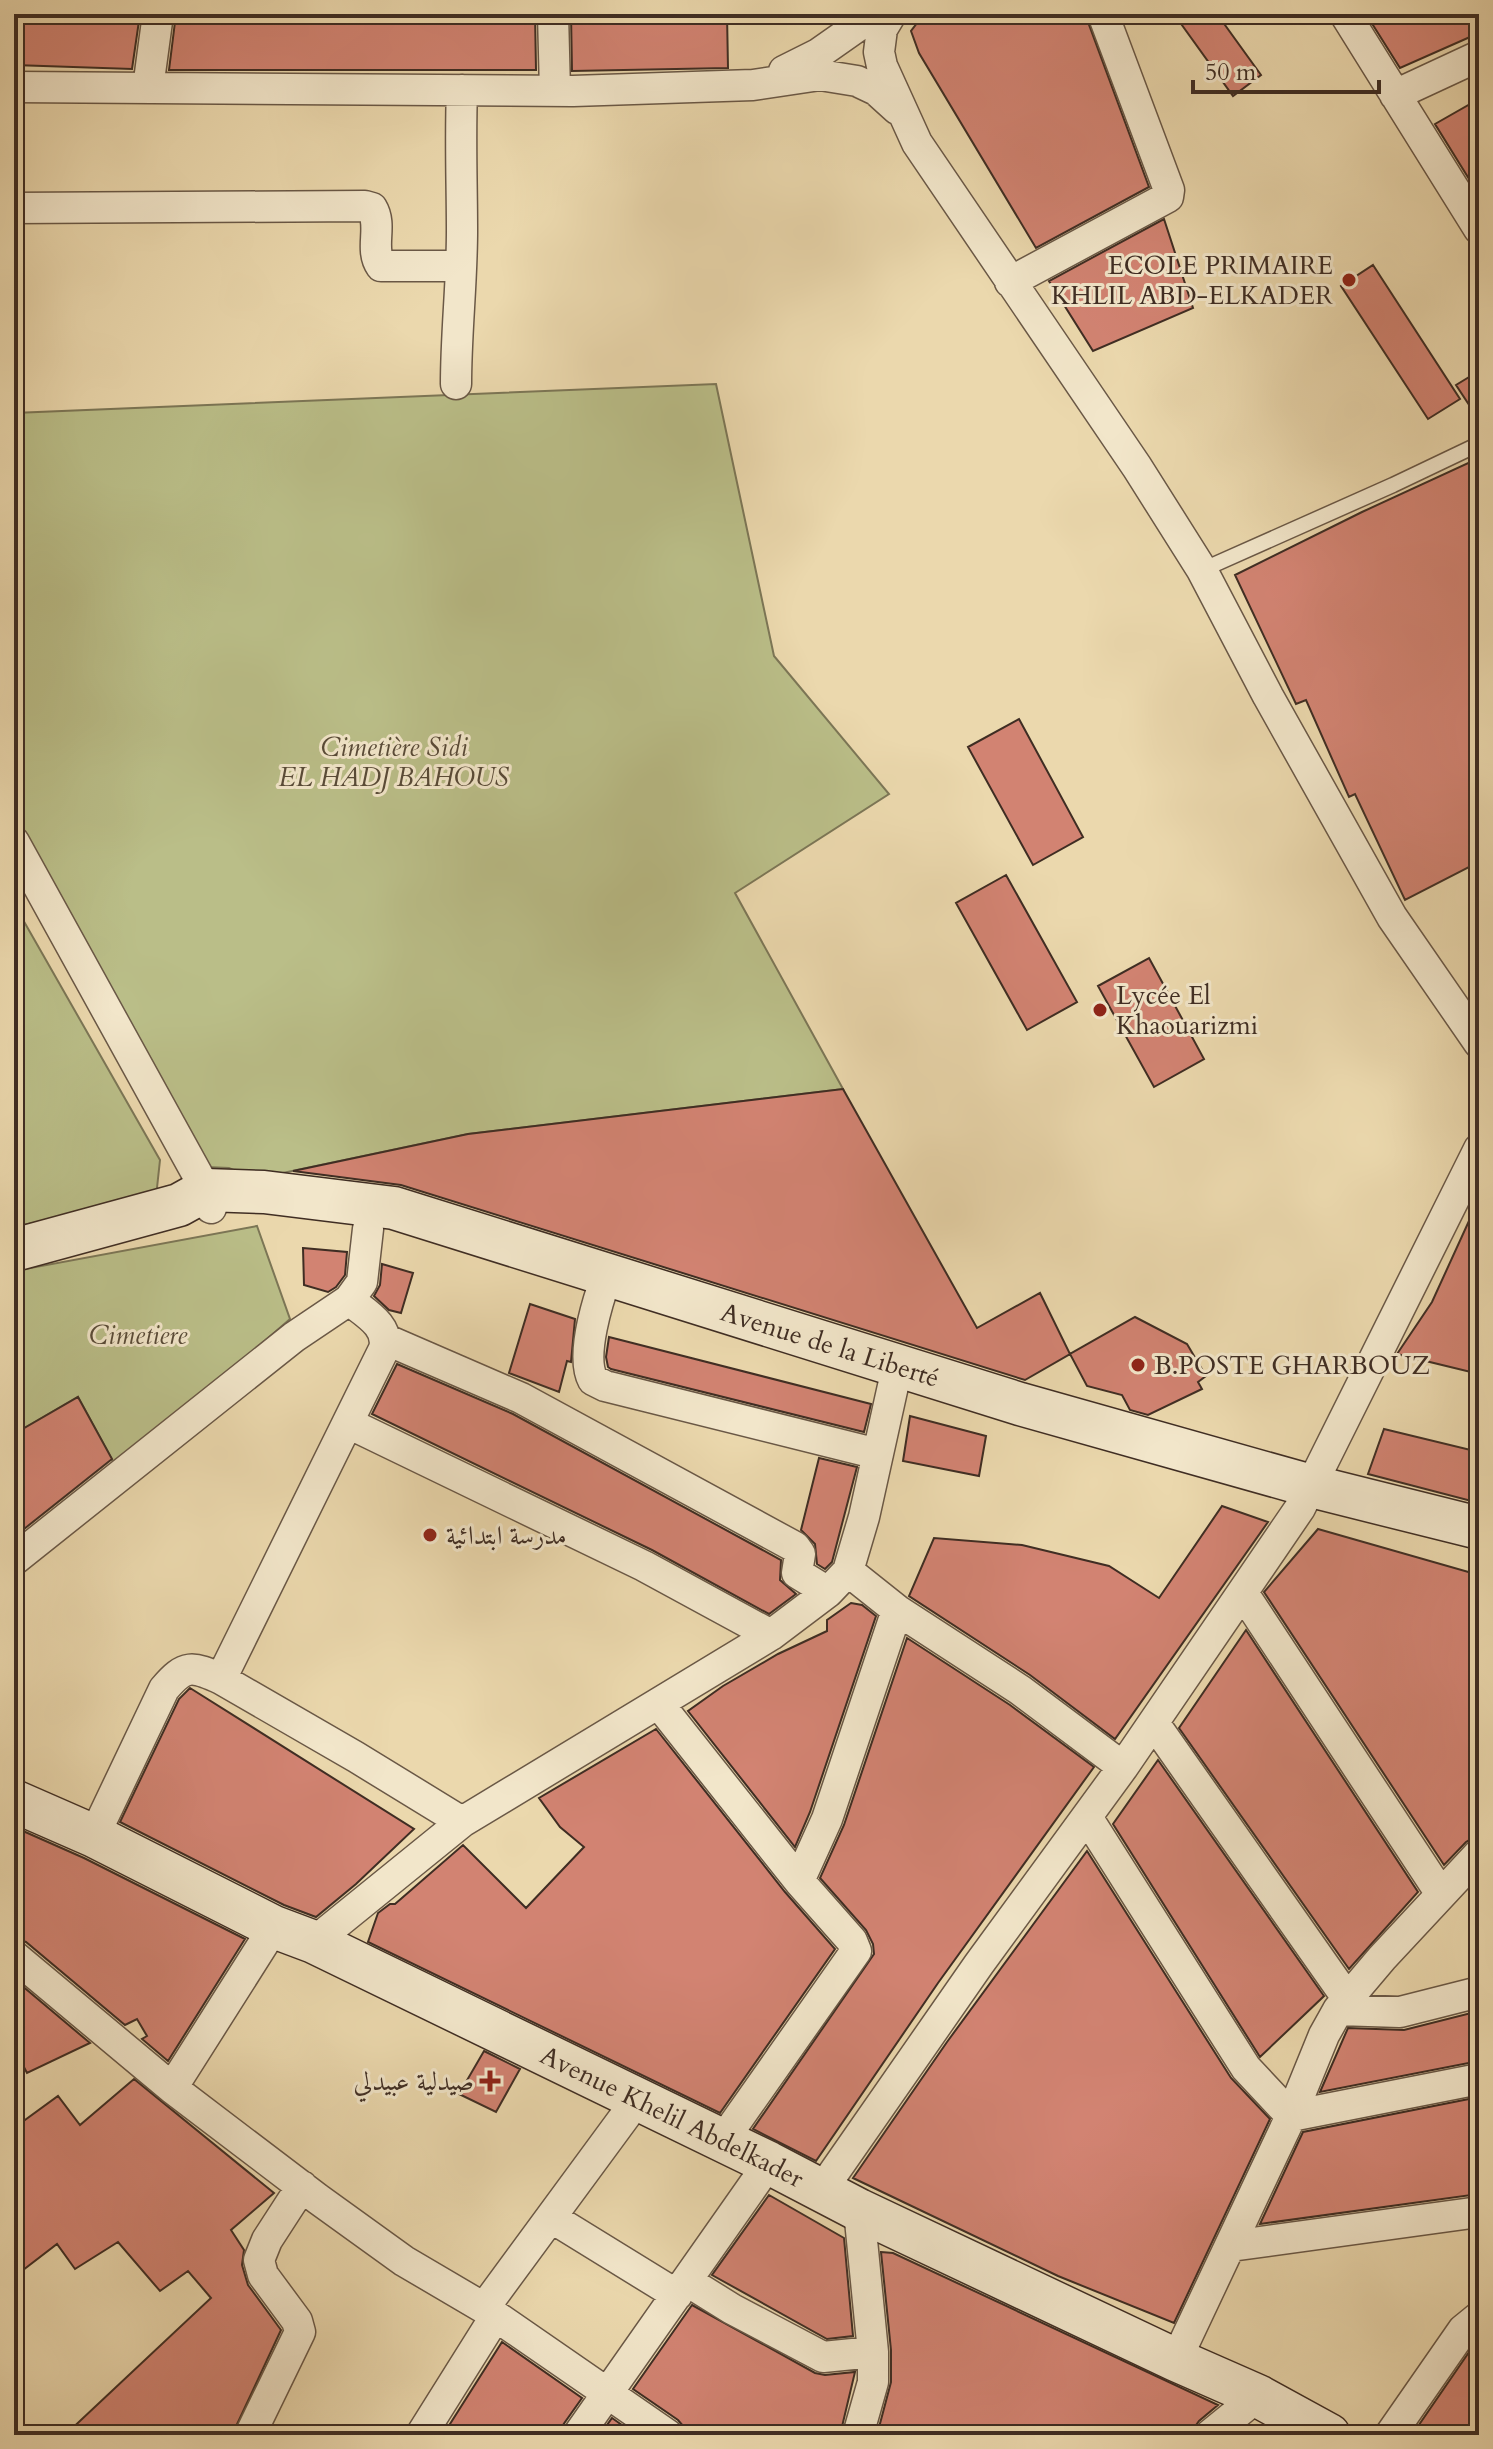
<svg xmlns="http://www.w3.org/2000/svg" width="1493" height="2449" font-family="Cardo,Amiri,serif">
  <style>
    .green { fill: #babe88; stroke: #7c7656; stroke-width: 2 }
    .building { fill: #d28372; stroke: #3f2d23; stroke-width: 2 }
    .lines { fill: none; stroke-linecap: round; stroke-linejoin: round }
    .lane-casing { stroke: #6a5846; stroke-width: 17 }
    .street-casing { stroke: #6a5846; stroke-width: 33 }
    .secondary-casing { stroke: #3f2d23; stroke-width: 45 }
    .lane { stroke: #f2e6ca; stroke-width: 14 }
    .street { stroke: #f2e6ca; stroke-width: 30 }
    .secondary { stroke: #f2e6ca; stroke-width: 42 }
    .poi-dot { fill: #8f2418; stroke: #f2e6ca; stroke-width: 3 }
    .labels { text-anchor: middle; stroke-width: 6; stroke-linejoin: round; paint-order: stroke }
    .poi-label { font-size: 26px; fill: #3f2d23; stroke: #f2e6ca; text-anchor: start }
    .park-label { font-size: 26px; font-style: italic; fill: #584a37; stroke: #f2e6ca }
    .street-label { font-size: 26px; fill: #3f2d23; stroke: #f2e6ca }
  </style>
  <rect width="100%" height="100%" fill="#ebd8ad"/>
  <filter id="stains"><feTurbulence type="fractalNoise" baseFrequency=".0025" numOctaves="4"/><feColorMatrix values="0 0 0 0 .2 0 0 0 0 .09 0 0 0 0 .02 0 0 0 .5 -.17"/></filter>
  <radialGradient id="worn" r=".72"><stop offset=".6" stop-color="#630" stop-opacity="0"/><stop offset="1" stop-color="#630" stop-opacity=".3"/></radialGradient>
  <path class="green" d="M716 384 774 656 889 794 735 893 843 1089 468 1134 254 1179 229 1168 206 1167 14 832V413Z
    M14 904 160 1160 156 1197 14 1227Z
    M257 1226 290 1319 117 1469 78 1397 14 1434V1271Z"/>
  <path class="building" d="M14 14H140L132 69 14 65Z
    M176 14H535L536 70H169Z
    M571 14H727L728 68 572 71Z
    M924 14H1085L1149 187 1036 248 919 53 911 31Z
    M1174 14H1217L1261 75 1233 96Z
    M1366 14H1479V33L1400 68Z
    M1479 99V195L1435 124Z
    M1164 219 1193 308 1093 351 1049 281Z
    M1373 265 1460 399 1428 419 1341 286Z
    M1479 371V420L1456 385Z
    M1479 458V862L1405 900 1355 794 1349 797 1306 700 1296 704 1235 575 1362 512Z
    M1019 719 1083 837 1033 865 968 747Z
    M1006 875 1077 1002 1027 1030 956 903Z
    M1149 958 1204 1059 1154 1087 1098 986Z
    M843 1089 977 1328 1040 1293 1070 1354 1025 1380 401 1185 293 1171 468 1134Z
    M1479 1199V1374L1397 1354 1432 1302Z
    M303 1248 347 1252 345 1275 336 1287 328 1292 304 1285Z
    M382 1264 413 1273 401 1313 389 1310 374 1296 380 1285Z
    M530 1304 575 1319 571 1362 567 1361 559 1392 509 1373Z
    M1135 1317 1187 1344 1206 1376 1198 1382 1202 1389 1148 1415 1130 1410 1122 1395 1087 1386 1070 1354Z
    M609 1337 871 1404 864 1432 611 1369 608 1367 606 1357Z
    M397 1364 513 1414 781 1560 780 1580 796 1594 769 1614 652 1550 372 1414Z
    M78 1397 112 1459 14 1537V1434Z
    M910 1416 986 1436 979 1476 903 1461Z
    M1384 1429 1479 1452V1503L1368 1474Z
    M819 1458 857 1467 832 1562 825 1569 817 1564 815 1544 801 1530Z
    M1222 1506 1268 1522 1115 1739 1030 1675 909 1596 934 1538 1022 1545 1109 1566 1159 1598Z
    M1318 1529 1479 1575V1834L1466 1842 1444 1865 1264 1592Z
    M851 1603 862 1605 876 1616 810 1812 795 1847 688 1711 723 1686 778 1654 827 1631V1620Z
    M1246 1630 1418 1892 1349 1969 1179 1728Z
    M907 1638 1010 1705 1094 1767 938 1983 816 2161 753 2129 874 1954 873 1944 866 1930 820 1878 844 1825Z
    M190 1688 414 1829 356 1884 316 1917 284 1905 120 1822 179 1699Z
    M656 1729 785 1892 835 1949 720 2113 368 1942 378 1913 390 1904H395L463 1845 526 1908 584 1847 560 1827 539 1798Z
    M1158 1760 1324 1996 1260 2057 1113 1824Z
    M14 1827 84 1858 245 1939 168 2061 142 2039 147 2036 137 2019 125 2025 26 1942 14 1938Z
    M1087 1851 1231 2078 1270 2119 1174 2323 1058 2276 853 2178 947 2042Z
    M14 1979 90 2043 27 2073 14 2048Z
    M1479 2011V2061L1320 2092 1348 2028 1404 2030Z
    M484 2051 520 2069 496 2112 459 2094Z
    M134 2079 274 2193 231 2230 244 2250 242 2265 248 2285 281 2330 232 2435H65L211 2298 188 2271 160 2291 118 2242 75 2269 57 2244 14 2277V2128L58 2096 80 2125Z
    M1479 2097V2194L1260 2224 1303 2132Z
    M769 2195 844 2238 853 2336 827 2339 712 2275Z
    M881 2252 893 2253 1218 2405 1199 2421 1189 2435H877L891 2382V2350Z
    M692 2305 815 2373 825 2375 855 2372 840 2435H686L684 2427 678 2420 633 2389Z
    M1479 2340V2435H1412L1476 2342Z
    M502 2342 582 2398 563 2425 560 2435H443Z
    M612 2418 636 2435H600Z"/>
  <g class="lines">
    <g class="lane-casing">
      <path id="lane" d="M1202 570 1393 485 1479 444"/>
    </g>
    <g class="street-casing">
      <path id="street" d="M553 14 555 91
        M891 14 882 29 879 52 882 66 917 143 1137 467 1202 570 1268 696 1392 917 1479 1043
        M1345 14 1479 229
        M784 71 818 54 875 14
        M14 87 573 91 753 85 820 75 857 81 876 90 897 109
        M148 88 158 14
        M1395 95 1479 56
        M14 208 365 206 372 208C383 226 369 249 381 266H460
        M1010 282 1168 197 1169 190 1103 14
        M456 384C456 333 462 282 462 231 462 184 460 137 462 90
        M14 842 206 1190 211 1208
        M607 1275C598 1300 580 1356 593 1380L605 1386 878 1454
        M387 1340 521 1398 795 1547 800 1554 797 1573 828 1592
        M348 1423 644 1566 771 1635
        M14 1560 294 1337 349 1300 362 1282 368 1229
        M1243 1593 1441 1894
        M897 1610 1020 1690 1123 1767
        M221 1679 384 1349C390 1326 365 1313 349 1300
        M659 1704 799 1881 852 1941 856 1951 723 2140
        M1154 1723 1347 1998
        M1087 1817 1246 2068 1291 2116 1479 2079
        M94 1836 164 1689C185 1664 192 1666 221 1679L356 1757 462 1822
        M799 1881 827 1819 897 1610 848 1571
        M314 1942 462 1822 771 1635 828 1592 848 1571 864 1517 893 1386
        M14 1956 172 2088 318 2199 404 2261 484 2308 668 2435
        M1338 2010 1400 2012 1479 1992
        M172 2088 274 1927
        M821 2191 979 1964 1123 1767 1300 1508 1479 1149
        M552 2218 677 2295
        M1231 2246 1479 2212
        M687 2281 732 2309 823 2357 873 2352
        M484 2308 637 2100
        M1176 2360 1291 2116 1324 2035 1338 2010 1382 1958 1479 1854
        M250 2435 300 2332 297 2321 263 2275 259 2260 267 2240 302 2186
        M421 2435 495 2317
        M578 2435 769 2163
        M858 2435 873 2382V2352L859 2210
        M1210 2435 1258 2396
        M1390 2435 1463 2330 1479 2317"/>
    </g>
    <g class="secondary-casing">
      <g id="secondary">
        <path id="s1" d="M14 1250 179 1205 206 1190 264 1192 394 1208 1020 1404 1311 1486 1479 1528"/>
        <path id="s2" d="M14 1801 94 1836 274 1927 314 1942 769 2163 859 2210 1176 2360 1258 2396 1329 2435"/>
      </g>
    </g>
    <use href="#lane" class="lane"/>
    <use href="#street" class="street"/>
    <use href="#secondary" class="secondary"/>
  </g>
  <g class="poi-dot">
    <circle cx="1349" cy="280" r="8"/>
    <circle cx="1100" cy="1010" r="8"/>
    <circle cx="1138" cy="1365" r="8"/>
    <circle cx="430" cy="1535" r="8"/>
    <path d="M486 2069h8v8h8v8h-8v8h-8v-8h-8v-8h8z"/>
  </g>
  <g class="labels">
    <g class="poi-label">
      <text x="1333" y="274" text-anchor="end">ECOLE PRIMAIRE<tspan x="1333" dy="30">KHLIL ABD-ELKADER</tspan></text>
      <text x="1116" y="1004">Lycée El<tspan x="1116" dy="30">Khaouarizmi</tspan></text>
      <text x="1154" y="1374">B.POSTE GHARBOUZ</text>
      <text x="446" y="1544">مدرسة ابتدائية</text>
      <text x="474" y="2090" text-anchor="end">صيدلية عبيدلي</text>
    </g>
    <g class="park-label">
      <text x="394" y="756">Cimetière Sidi<tspan x="394" dy="30">EL HADJ BAHOUS</tspan></text>
      <text x="138" y="1344">Cimetiere</text>
    </g>
    <g class="street-label">
      <text dy="9" stroke="none"><textPath href="#s1" startOffset="848">Avenue de la Liberté</textPath></text>
      <text dy="9" stroke="none"><textPath href="#s2" startOffset="730">Avenue Khelil Abdelkader</textPath></text>
    </g>
  </g>
  <rect width="1493" height="2449" fill="none" stroke="#ebd8ad" stroke-width="48"/>
  <rect x="16" y="16" width="1461" height="2417" fill="none" stroke="#3f2d23" stroke-width="4"/>
  <rect x="24" y="24" width="1445" height="2401" fill="none" stroke="#3f2d23" stroke-width="2"/>
  <path d="M1193 80v12h186v-12" fill="none" stroke="#3f2d23" stroke-width="4"/>
  <text x="1205" y="80" font-size="24" fill="#3f2d23" stroke="#f2e6ca" stroke-width="6" paint-order="stroke">50 m</text>
  <rect width="100%" height="100%" filter="url(#stains)"/>
  <rect width="100%" height="100%" fill="url(#worn)"/>
</svg>
